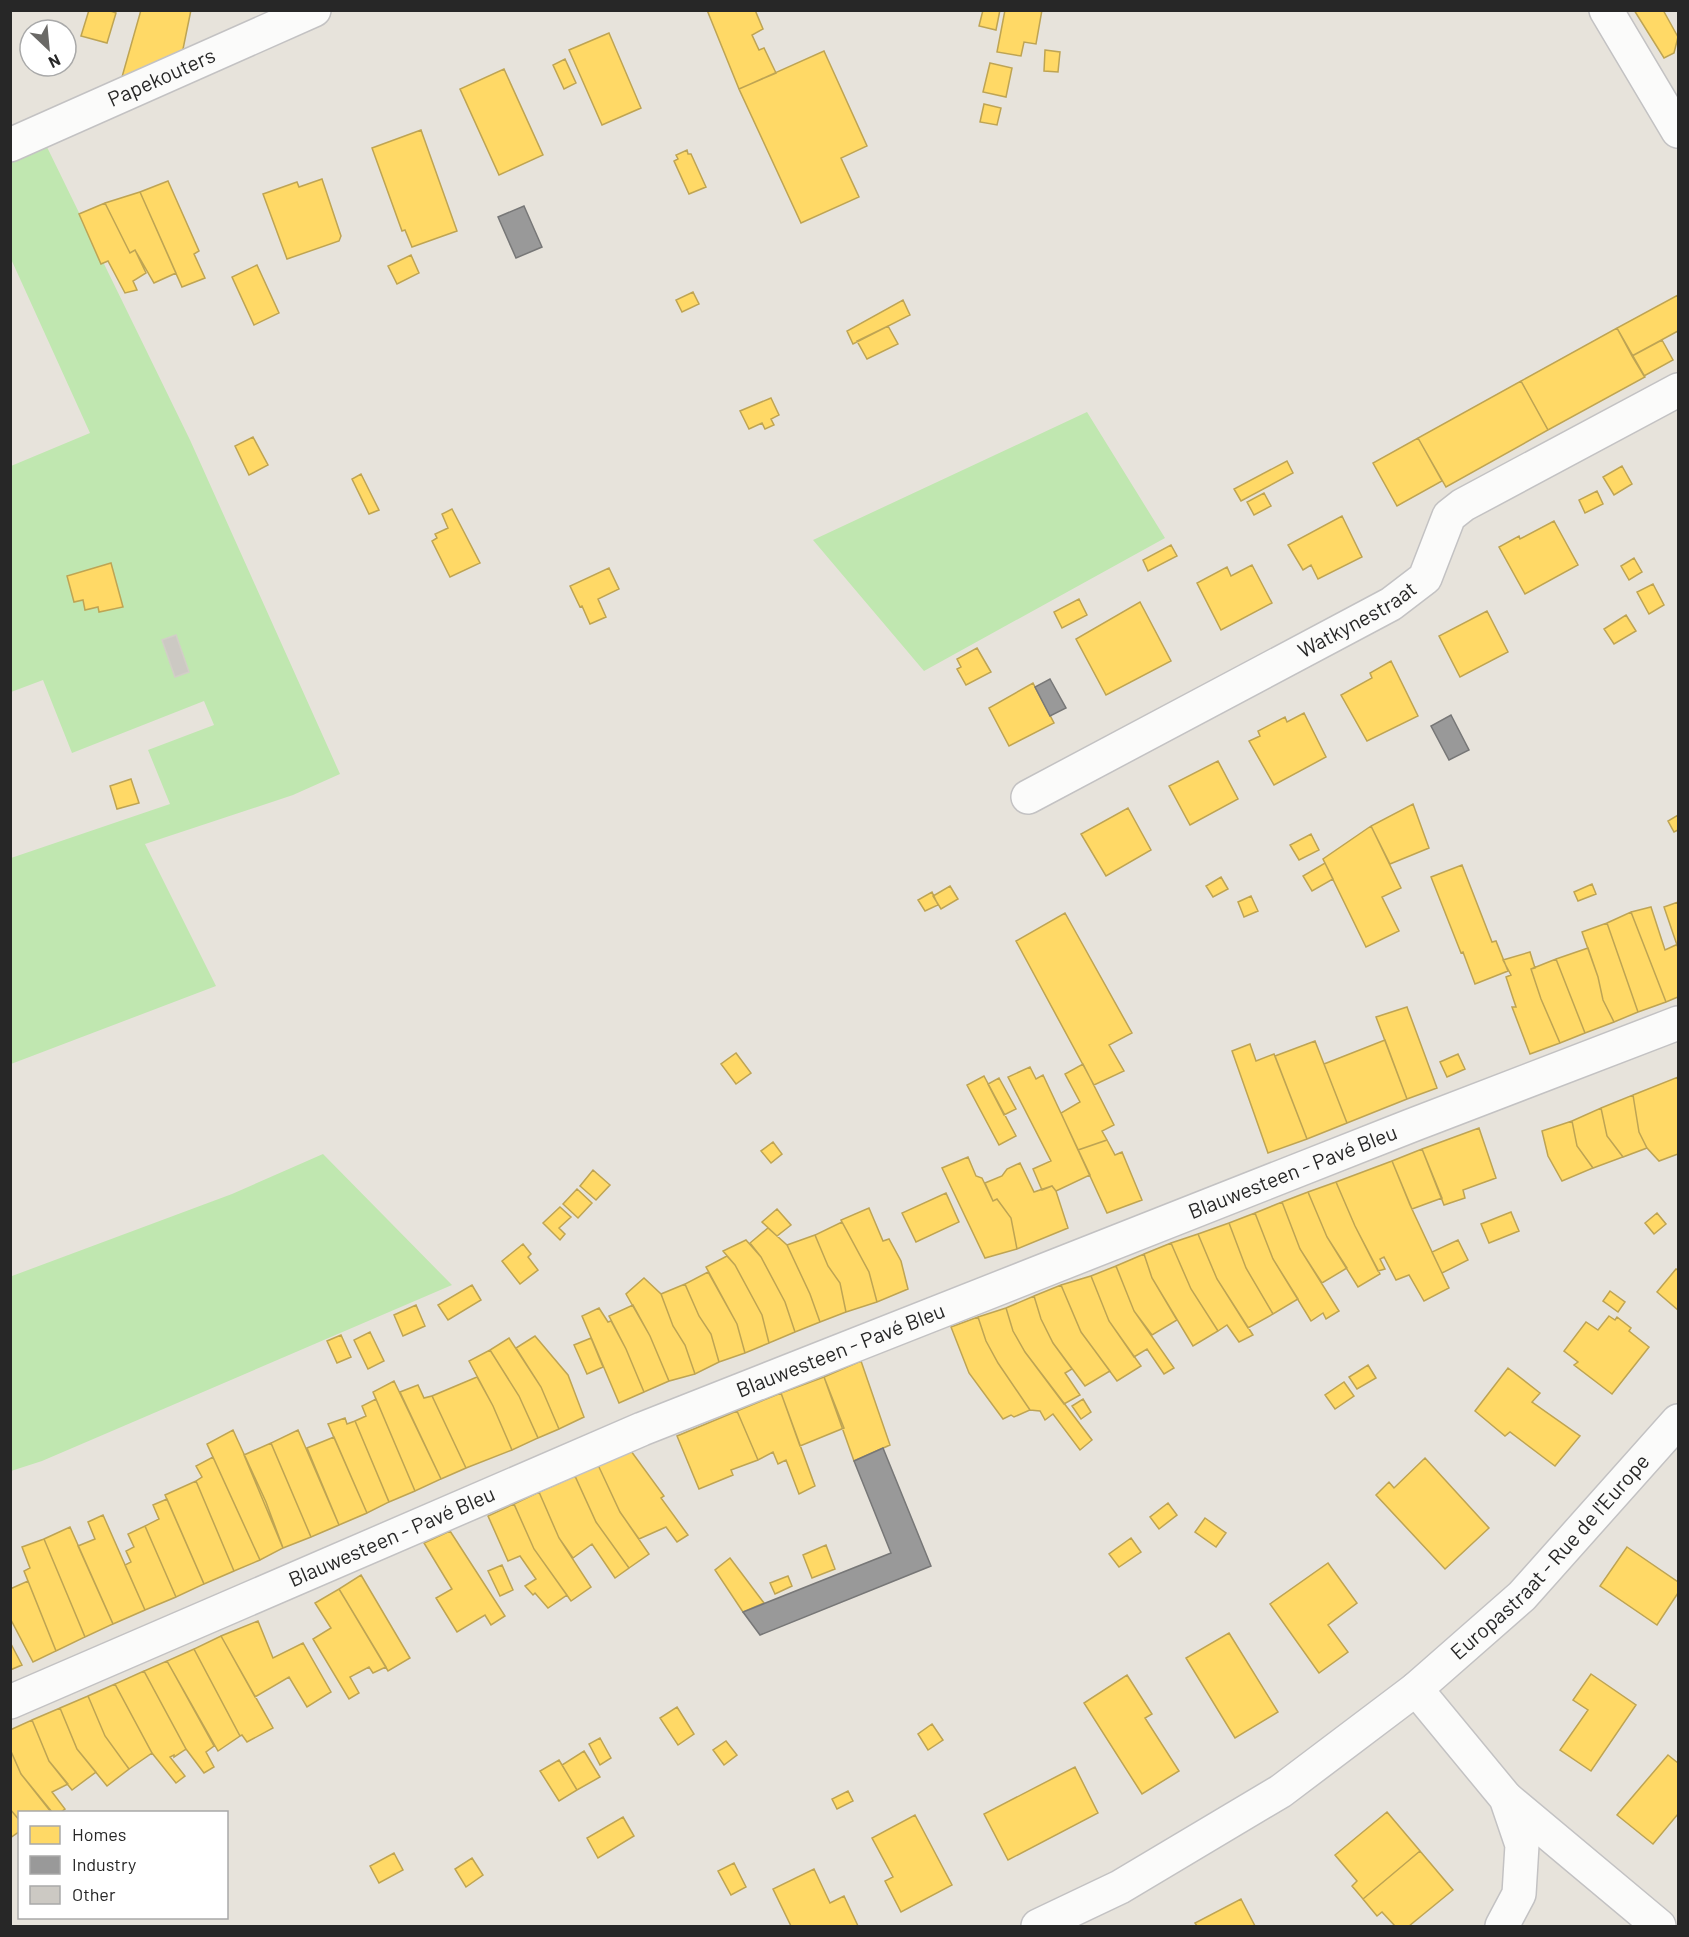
<svg xmlns="http://www.w3.org/2000/svg" width="1689" height="1937" font-family="Barlow,sans-serif">
  <style>
    .green { fill: #c0e7b0 }
    .homes { fill: #ffd966; stroke: #bea453; stroke-width: 1.5 }
    .industry { fill: #999; stroke: #777; stroke-width: 1.5 }
    .building { fill: #ccc9c3; stroke: #d2cec7; stroke-width: 1.5 }
    .lines { fill: none; stroke-linecap: round; stroke-linejoin: round }
    .street-casing { stroke: #c3c2c3; stroke-width: 36 }
    .street { stroke: #fbfbfa; stroke-width: 33 }
    .labels { text-anchor: middle; stroke-width: 6; stroke-linejoin: round; paint-order: stroke }
    .street-label { font-size: 21px; fill: #272727; stroke: #fff }
  </style>
  <rect width="100%" height="100%" fill="#e7e3db"/>
  <path class="green" d="M45 143 190 440 340 774 293 795 145 844 216 986 11 1064V858L170 804 148 750 214 725 204 701 72 753 43 680 11 692V466L90 433 11 259V159Z
    M1087 412 1165 538 924 671 813 540Z
    M323 1154 452 1285 42 1461 11 1471V1274L12 1276 232 1194Z"/>
  <path class="homes" d="M89 10H108L116 13 107 43 81 36Z
    M141 10H191L182 54 122 77Z
    M707 10H755L763 29 752 35 759 50 764 48 776 73 739 89Z
    M983 10H1000L996 30 979 26Z
    M1005 10H1042L1036 44 1024 42 1021 56 997 52Z
    M1634 10H1663L1678 37 1674 53 1664 58Z
    M609 33 641 108 602 125 569 50Z
    M1045 50 1060 52 1058 72 1044 71Z
    M824 51 867 146 841 158 859 197 801 223 739 89Z
    M565 59 576 83 564 89 553 65Z
    M990 63 1012 68 1006 97 983 92Z
    M504 69 543 155 499 175 460 89Z
    M984 104 1001 108 997 125 980 122Z
    M421 130 457 231 412 247 405 230 402 231 372 148Z
    M687 150 688 154H691L706 187 689 194 674 161 678 159 676 155Z
    M322 179 341 236 339 241 287 259 263 194 297 182 299 187Z
    M168 181 199 251 194 254 205 278 182 287 140 192Z
    M140 192 176 273 154 283 135 250 130 253 105 203Z
    M105 203 130 253 135 250 146 273 133 281 137 290 125 293 108 261 101 264 79 214Z
    M411 255 419 273 397 284 388 266Z
    M257 265 279 313 254 325 232 277Z
    M693 292 699 304 682 312 676 300Z
    M1678 295V331L1632 356 1617 328Z
    M903 300 910 315 853 344 847 331Z
    M888 326 898 344 867 359 857 341Z
    M1617 328 1645 377 1548 430 1521 381Z
    M1662 340 1673 360 1644 376 1632 356Z
    M1521 381 1548 430 1446 487 1418 438Z
    M771 398 779 415 771 419 774 425 765 429 762 423 749 429 740 411Z
    M253 437 268 465 249 475 235 446Z
    M1418 438 1442 481 1397 506 1373 463Z
    M1287 461 1293 473 1241 501 1234 489Z
    M1622 466 1632 484 1614 495 1603 477Z
    M361 474 379 510 369 514 352 479Z
    M1597 491 1603 504 1585 513 1579 500Z
    M1264 493 1271 506 1254 515 1247 502Z
    M452 509 480 563 450 577 432 541 437 538 435 534 448 528 442 514Z
    M1342 516 1362 557 1318 579 1311 565 1303 570 1288 545Z
    M1554 521 1578 565 1525 594 1499 547 1519 536 1520 539Z
    M1171 545 1177 556 1148 571 1143 560Z
    M1634 558 1642 572 1629 580 1621 566Z
    M111 563 123 607 99 612 98 607 85 610 83 600 74 602 67 576Z
    M1252 565 1272 603 1221 630 1197 583 1227 567 1231 576Z
    M609 568 619 589 598 599 606 617 590 624 582 606 580 607 570 586Z
    M1653 584 1664 605 1649 614 1637 592Z
    M1079 599 1087 615 1062 628 1054 612Z
    M1140 602 1171 661 1106 695 1076 639Z
    M1487 611 1508 652 1460 677 1439 636Z
    M1626 615 1636 631 1614 644 1604 629Z
    M977 648 991 672 966 685 957 669 961 667 957 659Z
    M1391 661 1418 716 1367 741 1341 695 1372 678 1370 673Z
    M1033 683 1054 723 1009 746 989 708Z
    M1304 713 1326 757 1274 785 1249 741 1260 736 1258 731 1285 717 1287 722Z
    M1218 761 1238 799 1190 825 1169 786Z
    M131 779 139 803 117 809 110 786Z
    M1413 804 1429 848 1390 864 1371 826Z
    M1128 808 1151 850 1106 876 1081 834Z
    M1678 815V830L1674 832 1668 821Z
    M1371 826 1401 888 1382 897 1399 931 1366 947 1323 859Z
    M1311 834 1319 850 1299 860 1290 845Z
    M1325 863 1333 879 1312 891 1303 876Z
    M1462 865 1492 942 1496 941 1508 971 1475 984 1463 952 1461 953 1431 877Z
    M1221 877 1228 889 1213 897 1206 886Z
    M1592 884 1596 894 1578 901 1574 892Z
    M950 886 958 899 941 909 933 896Z
    M932 892 938 905 925 911 918 900Z
    M1251 896 1258 911 1244 917 1238 902Z
    M1678 902V948L1664 907Z
    M1651 907 1665 950 1678 944V997L1666 1002 1631 912Z
    M1631 912 1666 1002 1638 1012 1607 923Z
    M1065 913 1132 1033 1109 1045 1124 1071 1094 1085 1016 941Z
    M1607 923 1638 1012 1614 1022 1603 1000 1598 977 1582 932Z
    M1588 948 1598 977 1603 1000 1614 1022 1585 1033 1556 959Z
    M1530 952 1535 968 1531 969 1541 999 1560 1043 1530 1054 1512 1007H1516L1506 977 1511 975 1503 960Z
    M1556 959 1585 1033 1560 1043 1541 999 1531 969Z
    M1407 1007 1437 1088 1407 1099 1376 1017Z
    M1385 1040 1407 1099 1347 1123 1324 1064Z
    M1315 1041 1347 1123 1307 1139 1275 1056Z
    M1250 1044 1256 1061 1274 1054 1307 1139 1268 1153 1232 1051Z
    M736 1053 751 1073 736 1084 721 1064Z
    M1458 1054 1465 1069 1447 1077 1440 1062Z
    M1083 1064 1114 1125 1102 1131 1107 1140 1078 1150 1061 1113 1080 1102 1065 1074Z
    M1030 1067 1036 1079 1043 1075 1090 1175 1056 1191 1052 1186 1042 1190 1033 1169 1051 1161 1008 1077Z
    M984 1076 1016 1136 999 1145 967 1085Z
    M1678 1077V1154L1659 1161 1647 1148 1639 1132 1633 1095Z
    M999 1078 1016 1109 1004 1115 988 1084Z
    M1633 1095 1639 1132 1647 1148 1623 1157 1607 1136 1601 1108Z
    M1601 1108 1607 1136 1623 1157 1593 1168 1577 1146 1572 1121Z
    M1572 1121 1577 1146 1593 1168 1562 1181 1548 1156 1542 1131Z
    M1479 1128 1496 1178 1463 1190 1465 1198 1444 1205 1422 1149Z
    M1107 1140 1115 1155 1122 1152 1142 1200 1107 1213 1078 1150Z
    M773 1142 782 1154 771 1163 761 1151Z
    M1422 1149 1442 1198 1412 1209 1392 1161Z
    M968 1157 976 1176 982 1178 993 1201 997 1199 1011 1218 1017 1249 985 1258 942 1168Z
    M1392 1161 1410 1205 1449 1288 1424 1301 1409 1275 1396 1280 1384 1257 1380 1259 1385 1269 1378 1271 1355 1226 1336 1182Z
    M1020 1163 1034 1192 1052 1186 1056 1191 1068 1228 1017 1249 1011 1218 997 1199 993 1201 985 1183 1002 1176 1007 1169Z
    M593 1170 610 1185 596 1200 580 1186Z
    M1336 1182 1355 1226 1380 1274 1358 1287 1327 1237 1308 1192Z
    M577 1189 592 1203 578 1218 563 1204Z
    M1308 1192 1327 1237 1347 1268 1322 1283 1300 1249 1282 1202Z
    M946 1193 959 1222 916 1242 902 1213Z
    M1282 1202 1300 1249 1339 1311 1326 1319 1323 1313 1311 1321 1273 1259 1255 1213Z
    M560 1207 571 1217 559 1228 565 1234 560 1240 543 1223Z
    M869 1208 883 1241 889 1239 901 1261 908 1289 877 1302 869 1272 841 1220Z
    M777 1209 791 1225 777 1236 762 1222Z
    M1511 1212 1519 1231 1489 1243 1481 1224Z
    M1255 1213 1273 1259 1298 1299 1273 1314 1246 1268 1229 1223Z
    M1657 1213 1666 1224 1654 1234 1645 1223Z
    M842 1222 869 1272 877 1302 846 1312 840 1283 828 1266 815 1235Z
    M1229 1223 1246 1268 1273 1314 1248 1328 1217 1279 1198 1234Z
    M768 1228 787 1245 810 1294 820 1322 795 1332 785 1302 761 1257 750 1243Z
    M1198 1234 1217 1279 1253 1335 1239 1342 1227 1325 1218 1331 1191 1289 1171 1243Z
    M815 1235 828 1266 840 1283 846 1312 820 1322 810 1294 787 1245Z
    M746 1240 761 1257 785 1302 795 1332 769 1343 762 1315 735 1265 723 1251Z
    M1458 1240 1468 1260 1442 1273 1432 1252Z
    M1171 1243 1191 1289 1218 1331 1193 1346 1152 1278 1144 1254Z
    M523 1244 531 1254 528 1257 538 1270 520 1284 502 1261Z
    M1144 1254 1152 1278 1177 1320 1152 1335 1134 1311 1116 1266Z
    M727 1256 735 1265 762 1315 769 1343 745 1353 737 1324 706 1267Z
    M1116 1266 1134 1311 1174 1368 1164 1374 1147 1349 1134 1357 1109 1321 1091 1276Z
    M1676 1269 1678 1270V1310L1657 1292Z
    M708 1272 737 1324 745 1353 719 1362 711 1334 699 1316 685 1284Z
    M1091 1276 1109 1321 1141 1366 1117 1381 1081 1332 1061 1285Z
    M644 1278 661 1294 673 1326 685 1345 695 1374 669 1381 650 1336 626 1294Z
    M685 1284 699 1316 711 1334 719 1362 695 1374 685 1345 673 1326 661 1294Z
    M472 1285 481 1300 448 1320 438 1305Z
    M1061 1285 1081 1332 1110 1371 1085 1386 1053 1343 1041 1319 1034 1296Z
    M1610 1291 1625 1302 1618 1312 1603 1301Z
    M1034 1296 1041 1319 1053 1343 1072 1369 1065 1373 1080 1395 1064 1404 1025 1352 1013 1331 1006 1308Z
    M416 1305 425 1326 403 1336 394 1315Z
    M633 1305 650 1336 669 1381 644 1392 626 1349 609 1316Z
    M599 1308 608 1322 611 1321 626 1349 644 1392 619 1403 582 1316Z
    M1006 1308 1013 1331 1025 1352 1092 1440 1080 1450 1053 1414 1045 1420 1040 1411 1030 1410 998 1363 986 1341 978 1317Z
    M1609 1316 1615 1320 1617 1317 1631 1328 1629 1331 1649 1347 1612 1394 1574 1365 1578 1362 1564 1351 1586 1322 1598 1330Z
    M978 1317 986 1341 998 1363 1030 1410 1014 1417 1011 1415 1003 1419 969 1373 951 1327Z
    M370 1332 384 1361 368 1369 354 1340Z
    M341 1335 351 1357 337 1363 327 1341Z
    M535 1336 568 1375 584 1417 559 1429 541 1387 516 1348Z
    M509 1338 541 1387 559 1429 538 1438 519 1396 490 1350Z
    M591 1338 603 1367 587 1374 574 1345Z
    M490 1350 519 1396 538 1438 512 1450 493 1406 469 1361Z
    M861 1361 890 1445 854 1461 824 1377Z
    M1368 1365 1376 1378 1357 1389 1349 1377Z
    M1508 1368 1540 1393 1532 1402 1580 1436 1555 1466 1510 1432 1505 1436 1475 1411Z
    M477 1377 493 1406 512 1450 466 1468 432 1396Z
    M824 1377 844 1428 800 1446 781 1393Z
    M394 1381 441 1479 415 1491 373 1392Z
    M1344 1382 1354 1396 1335 1409 1325 1395Z
    M418 1385 424 1398 432 1396 466 1468 441 1479 400 1392Z
    M781 1393 815 1486 799 1494 786 1460 778 1464 773 1452 758 1460 737 1411Z
    M376 1399 415 1491 389 1502 355 1421 366 1416 362 1406Z
    M1083 1399 1091 1412 1081 1419 1072 1406Z
    M737 1411 758 1460 731 1470 733 1475 699 1489 677 1436Z
    M345 1418 347 1424 355 1421 389 1502 367 1513 328 1424Z
    M233 1430 266 1502 283 1548 260 1560 207 1444Z
    M298 1430 339 1525 311 1537 271 1443Z
    M334 1437 367 1513 339 1525 307 1448Z
    M271 1443 311 1537 283 1548 244 1455Z
    M631 1451 664 1496 661 1498 688 1535 677 1542 666 1527 639 1539 620 1512 598 1465Z
    M213 1457 260 1560 234 1571 196 1481 202 1477 196 1466Z
    M1425 1458 1489 1528 1445 1569 1376 1495 1389 1482 1394 1488Z
    M598 1465 620 1512 649 1554 629 1568 596 1522 575 1476Z
    M575 1476 596 1522 629 1568 615 1578 592 1544 573 1558 559 1538 539 1492Z
    M196 1481 234 1571 204 1584 165 1495Z
    M539 1492 559 1538 591 1587 571 1601 534 1549 514 1504Z
    M167 1499 204 1584 176 1597 145 1526 159 1519 153 1505Z
    M1168 1503 1177 1515 1159 1529 1150 1517Z
    M514 1504 534 1549 567 1595 548 1608 535 1593 533 1595 525 1586 536 1579 520 1556 508 1561 488 1516Z
    M103 1515 145 1610 113 1624 78 1546 95 1539 88 1522Z
    M1205 1518 1226 1533 1216 1547 1195 1532Z
    M145 1526 176 1597 145 1610 125 1565 131 1562 126 1551 134 1547 128 1534Z
    M70 1527 113 1624 85 1637 44 1539Z
    M450 1531 505 1616 491 1625 485 1615 457 1632 436 1598 452 1589 424 1543Z
    M1131 1538 1141 1552 1119 1567 1109 1554Z
    M44 1539 85 1637 56 1651 24 1571 30 1568 22 1547Z
    M826 1545 835 1569 812 1578 803 1555Z
    M1627 1547 1678 1582V1593L1657 1625 1600 1586Z
    M730 1558 764 1603 743 1612 715 1570Z
    M1328 1563 1357 1603 1328 1625 1348 1652 1319 1673 1270 1604Z
    M502 1565 513 1590 500 1596 488 1571Z
    M361 1575 410 1658 388 1671 339 1589Z
    M788 1576 792 1586 775 1594 770 1583Z
    M28 1581 56 1651 33 1662 10 1618V1589Z
    M339 1589 386 1667 373 1673 369 1667 350 1677 359 1693 349 1699 313 1639 331 1628 315 1603Z
    M258 1621 273 1658 303 1643 331 1692 307 1707 289 1677 255 1697 221 1636Z
    M1229 1633 1278 1712 1235 1738 1186 1658Z
    M221 1636 273 1728 247 1742 242 1735 240 1736 194 1649Z
    M10 1642 22 1665 10 1670Z
    M194 1649 240 1736 218 1751 167 1661Z
    M167 1661 214 1746 206 1752 214 1767 204 1773 186 1749 144 1671Z
    M144 1671 186 1749 174 1757V1755L170 1757 185 1776 176 1783 152 1753 115 1684Z
    M1591 1674 1636 1705 1591 1771 1560 1750 1588 1710 1573 1700Z
    M1127 1675 1152 1714 1145 1718 1179 1771 1142 1794 1084 1703Z
    M115 1684 152 1753 129 1769 105 1736 88 1696Z
    M88 1696 105 1736 129 1769 107 1786 77 1749 60 1708Z
    M677 1707 694 1734 678 1745 660 1718Z
    M60 1708 77 1749 96 1772 72 1790 49 1761 32 1720Z
    M32 1720 49 1761 68 1784 52 1792 65 1809 61 1812H52L21 1774 10 1749V1730Z
    M932 1724 943 1740 928 1750 918 1734Z
    M600 1738 611 1758 600 1765 589 1744Z
    M726 1741 737 1755 724 1765 713 1750Z
    M10 1749 21 1774 51 1812H20V1821L10 1809Z
    M584 1751 600 1777 577 1790 562 1765Z
    M1668 1755 1678 1763V1814L1653 1844 1617 1815Z
    M559 1760 577 1790 559 1801 540 1771Z
    M1075 1767 1098 1813 1008 1860 984 1814Z
    M848 1791 853 1801 837 1809 832 1799Z
    M10 1809 20 1821V1831L10 1838Z
    M1387 1812 1420 1851 1363 1899 1352 1886 1357 1881 1335 1855Z
    M915 1815 952 1885 901 1912 885 1881 893 1877 872 1838Z
    M623 1817 634 1836 598 1858 587 1838Z
    M1420 1851 1453 1890 1409 1926H1395L1382 1912 1377 1916 1363 1899Z
    M394 1853 403 1870 379 1883 370 1866Z
    M472 1858 483 1875 466 1887 455 1869Z
    M734 1863 746 1887 731 1895 718 1871Z
    M814 1869 830 1903 844 1896 858 1926H791L773 1889Z
    M1241 1899 1255 1926H1197L1195 1923Z"/>
  <path class="industry" d="M524 206 542 247 516 258 498 217Z
    M1050 679 1066 708 1050 716 1035 687Z
    M1451 715 1469 750 1449 760 1431 726Z
    M883 1448 931 1566 760 1635 743 1612 891 1553 854 1461Z"/>
  <path class="building" d="M176 635 189 672 175 677 162 640Z"/>
  <g class="lines">
    <g class="street-casing">
      <g id="street">
        <path d="M1606 10 1678 131"/>
        <path id="s1" d="M10 145 314 10"/>
        <path id="s2" d="M1028 797 1391 604 1425 578 1449 516 1463 505 1678 390"/>
        <path d="M1416 1689 1506 1798 1522 1845 1519 1894 1502 1926"/>
        <path id="s3" d="M10 1702 642 1429 1410 1126 1678 1023"/>
        <path d="M1506 1798 1659 1926"/>
        <path id="s4" d="M1038 1926 1120 1887 1281 1791 1416 1689 1522 1596 1678 1421"/>
      </g>
    </g>
    <use href="#street" class="street"/>
  </g>
  <g class="labels">
    <g class="street-label">
      <text dy="7" stroke="none"><textPath href="#s1" startOffset="166">Papekouters</textPath></text>
      <text dy="7" stroke="none"><textPath href="#s2" startOffset="374">Watkynestraat</textPath></text>
      <text dy="7" stroke="none"><textPath href="#s3" startOffset="1388">Blauwesteen - Pavé Bleu</textPath></text>
      <text dy="7" stroke="none"><textPath href="#s3" startOffset="902">Blauwesteen - Pavé Bleu</textPath></text>
      <text dy="7" stroke="none"><textPath href="#s3" startOffset="416">Blauwesteen - Pavé Bleu</textPath></text>
      <text dy="7" stroke="none"><textPath href="#s4" startOffset="636">Europastraat - Rue de l'Europe</textPath></text>
    </g>
  </g>
  <rect width="1689" height="1937" fill="none" stroke="#272727" stroke-width="24"/>
  <rect x="18" y="1811" width="210" height="108" fill="#ffffff" stroke="#a9a9a9" stroke-width="1.5"/>
  <rect x="30" y="1826" width="30" height="18" fill="#ffd966" stroke="#a9a9a9" stroke-width="1.5"/>
  <text x="72" y="1841" font-size="18" fill="#272727">Homes</text>
  <rect x="30" y="1856" width="30" height="18" fill="#999999" stroke="#a9a9a9" stroke-width="1.5"/>
  <text x="72" y="1871" font-size="18" fill="#272727">Industry</text>
  <rect x="30" y="1886" width="30" height="18" fill="#ccc9c3" stroke="#a9a9a9" stroke-width="1.5"/>
  <text x="72" y="1901" font-size="18" fill="#272727">Other</text>
  <g transform="translate(48 48) rotate(154)"><circle r="28" fill="#ffffff" stroke="#a9a9a9" stroke-width="1.5"/>
  <path d="M0-4.5L10 22L0 15L-10 22Z" fill="#6a6966"/>
  <text y="-9" font-size="16" font-weight="bold" text-anchor="middle" fill="#272727">N</text>
  </g>
</svg>
